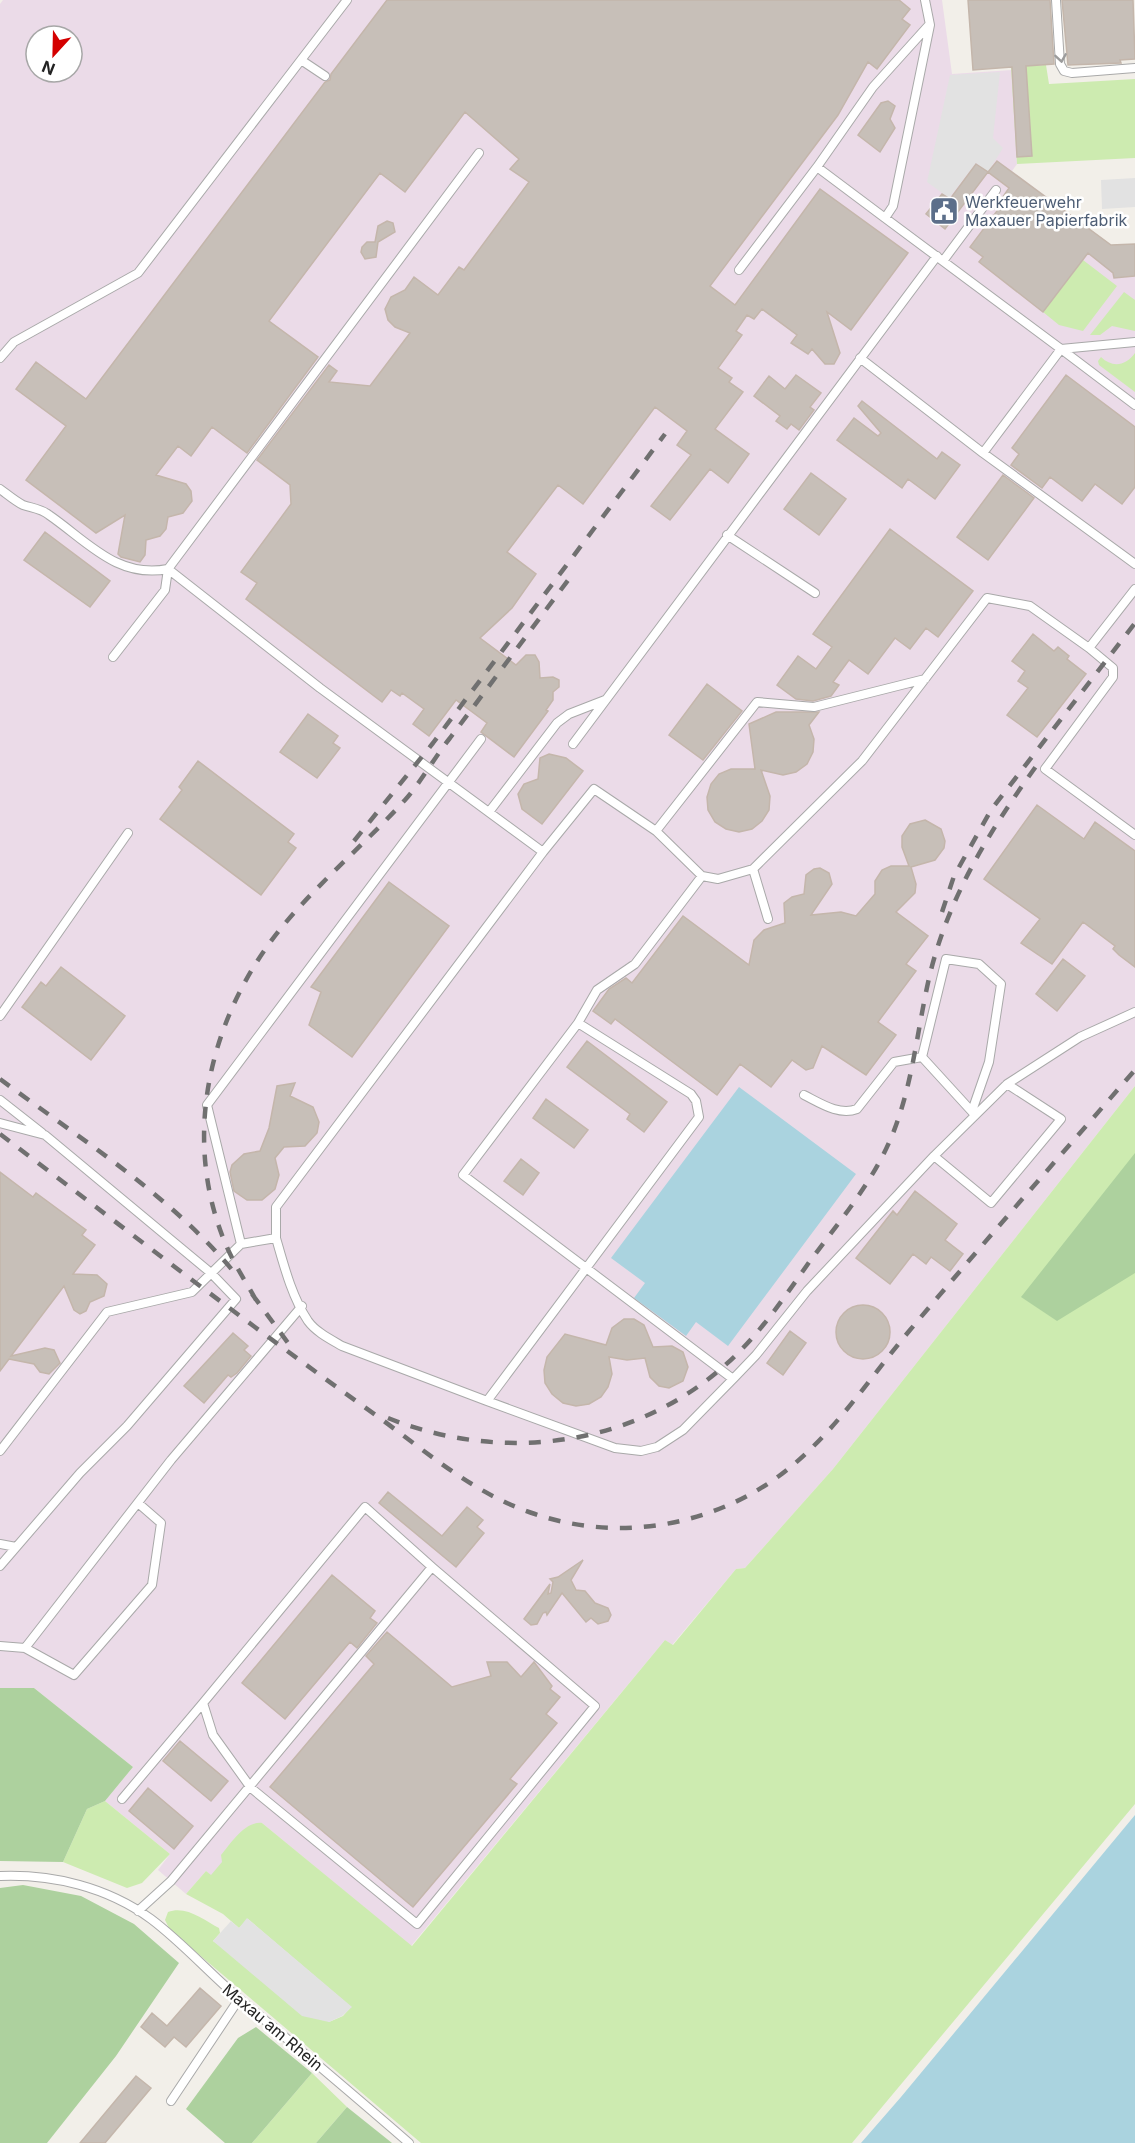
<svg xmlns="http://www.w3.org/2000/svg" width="1135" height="2143" font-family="Inter,sans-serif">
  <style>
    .industrial { fill: #ebdbe8; fill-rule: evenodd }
    .grass { fill: #cdebb0 }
    .forest { fill: #add19e }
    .parking { fill: #e2e2e2 }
    .water { fill: #aad3df }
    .building { fill: #c7bfb8; stroke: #c4b6ab; stroke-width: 1.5 }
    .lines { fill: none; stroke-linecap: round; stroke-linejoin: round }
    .service-casing { stroke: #a9a9a9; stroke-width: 10 }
    .service { stroke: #fff; stroke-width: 8 }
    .rail { stroke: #707070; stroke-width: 4.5; stroke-dasharray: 12 12; stroke-linecap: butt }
    .oneway { stroke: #9c9c9c }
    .labels { text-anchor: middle; stroke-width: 5; stroke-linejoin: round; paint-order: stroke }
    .service-label { font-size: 16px; fill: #4e5e75; stroke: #fff; text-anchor: start }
    .street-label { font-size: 16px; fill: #222; stroke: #fff }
  </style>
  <rect width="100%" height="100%" fill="#f2efe9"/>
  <path class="industrial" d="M3 0H942L952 74 1012 70 1017 164 1012 171 1111 245 1135 244V1086L833 1469 745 1568 736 1569 672 1645 665 1640 411 1946 262 1823 211 1876 206 1871 186 1894 158 1870 170 1854 105 1801 133 1767 34 1688H0V4ZM36 36H72V72H36Z"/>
  <path class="grass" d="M1046 65 1049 84 1135 79V158L1017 164 1011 67Z
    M1083 260 1117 286 1083 331 1059 325 1043 312Z
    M1124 292 1135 300V331L1112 326 1100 335H1090Z
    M1135 353V392L1099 365 1098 361 1101 357C1112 368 1126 366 1135 353Z
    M1135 1086V1804L852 2143H421L170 1930 165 1920 168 1912C186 1905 204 1920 219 1928L220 1933 213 1941 329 2022 343 2016 351 2007 248 1919 239 1928 223 1914 186 1894 206 1871 211 1875 222 1862 221 1855C231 1843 245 1821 262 1823L412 1946 665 1640 673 1645 736 1569 745 1568 833 1469Z
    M105 1801 170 1854 142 1883 127 1888 63 1862 87 1809Z
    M312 2073 347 2107 316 2143H252Z"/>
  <path class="forest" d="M1135 1153V1273L1057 1321 1021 1297Z
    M0 1688H34L133 1767 105 1801 87 1809 63 1862 0 1861Z
    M23 1885 81 1896 134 1924 179 1963 116 2056 47 2143H0V1888Z
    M256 2027 312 2073 252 2143H225L186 2109 238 2038Z
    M347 2107 392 2143H316Z"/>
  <path class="parking" d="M1000 72 993 138 1003 148 988 172 976 163 949 198 927 182 950 75Z
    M1135 178V207L1102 209 1101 180Z
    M247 1918 352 2007 342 2016 329 2022 302 2016 213 1941 231 1921 239 1928Z"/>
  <path class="water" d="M739 1087 856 1174 728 1346 696 1322 686 1336 634 1298 645 1283 611 1258Z
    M1135 1815V2143H861L901 2097Z"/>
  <path class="building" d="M387 0H899L910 9 902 19 910 25 877 69 868 62 838 115 710 286 735 305 820 189 908 253 851 330 827 312 840 353 834 364H825L812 349 808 354 791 343 797 335 762 309 754 319 747 315 736 331 742 335 718 368 732 378 729 382 743 392 715 429 749 454 728 483 710 469 670 520 651 506 691 455 677 445 687 431 655 407 583 504 558 485 507 552 536 574 512 608 480 638 516 665 526 655H535L539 662 540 678 553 677 559 680V687L553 692V700L546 710 548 711 514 757 481 732 487 723 456 700 429 736 413 724 424 709 402 693 400 696 391 690 382 702 246 599 257 583 241 572 291 504 290 485 257 460 329 365 337 371 329 382 370 386 410 333 395 327 388 320 385 309 391 297 405 290 414 277 438 295 459 267 464 270 529 182 510 169 519 159 465 112 405 192 380 173 269 321 318 357 247 453 212 427 191 456 178 446 156 475 186 484 191 491 192 501 183 513 168 517 166 529 160 536 146 540 145 555 140 562 121 557 118 554 125 515 96 533 26 480 66 426 16 389 36 362 86 399 325 82 330 80 331 74Z
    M968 0H1050L1054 64 1026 66 1032 156 1017 157 1012 67 973 70Z
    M1062 0H1133L1135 59 1120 60 1121 63 1068 65Z
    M888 101 895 106 890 119 895 128 880 152 858 135 881 103Z
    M997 161 1111 245 1135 244V276L1114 278 1113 273 1088 253 1043 312 979 262 983 257 970 247 1003 203 1000 201 1009 188 988 172Z
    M976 164 988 172 945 229 926 214 942 194 950 199Z
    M387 221 393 223 395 232 378 242 376 257 365 259 361 252 362 247 367 242H375L378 226Z
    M796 375 821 393 810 407 814 410 799 430 791 424 787 429 776 421 780 416 754 396 769 376 785 389Z
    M1066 375 1135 427V487L1122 504 1095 484 1082 501 1050 477 1042 488 1011 465 1019 454 1012 448Z
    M862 401 937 459 942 452 960 465 935 499 908 479 902 488 837 440 854 418 878 436 881 433 858 406Z
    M811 473 846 499 819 535 784 509Z
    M1003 475 1034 498 988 560 957 537Z
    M890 529 973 591 938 637 926 628 910 649 895 638 868 674 849 660 833 682 839 685 831 696 813 701 796 699 777 685 798 656 816 669 832 647 813 634Z
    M45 532 110 581 90 607 24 560Z
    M1033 634 1054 651 1058 647 1069 656 1067 659 1086 674 1037 737 1007 715 1028 688 1018 681 1025 671 1012 661Z
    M707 684 742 711 703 760 669 735Z
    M776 712H819L809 725 814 739 813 752 807 764 796 772 783 775 761 770 770 796 769 810 762 821 752 829 739 832 726 829 715 822 708 810 707 797 711 784 719 774 731 769H755L749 724Z
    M308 714 338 736 333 743 340 748 317 778 280 752Z
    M549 754 566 758 583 771 542 824 522 809 518 794 524 784 538 779 540 758Z
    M198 761 294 834 288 842 296 848 261 895 160 819 182 790 179 787Z
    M1037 805 1084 839 1095 822 1135 851V967L1119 955 1113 949 1115 946 1083 922 1052 964 1021 943 1040 919 984 879Z
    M925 820 941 829 945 841 944 848 935 860 911 867 916 884 915 893 896 912 928 936 906 964 916 971 878 1022 896 1035 866 1075 822 1046 813 1068 806 1070 792 1060 771 1087 740 1064 717 1095 615 1019 611 1024 593 1011 609 989 626 978 632 983 683 916 749 965 754 940 764 930 785 923 784 903 792 897 804 894 806 875 814 869 820 868 829 873 832 884 811 915 841 912 856 916 875 894V881L882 870 891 866H909L902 847V836L910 824Z
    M389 882 449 926 352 1057 309 1025 321 992 311 987Z
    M1063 959 1085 976 1057 1011 1036 994Z
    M61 967 125 1016 91 1060 22 1007 41 982 46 986Z
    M587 1041 667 1102 644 1132 627 1119 630 1114 567 1067Z
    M295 1083 290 1096 313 1107 319 1122 317 1133 305 1146 284 1147 275 1158 279 1175 275 1189 262 1200H247L234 1191 230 1172 232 1165 244 1154 260 1151 269 1128 277 1086Z
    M546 1099 588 1130 574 1148 533 1118Z
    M521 1159 539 1173 523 1195 504 1181Z
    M0 1172 33 1197 36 1193 86 1230 82 1235 95 1245 73 1274 97 1275 107 1284 104 1296 90 1302 86 1311 80 1314 74 1310 64 1286 11 1356 45 1348 54 1350 60 1363 49 1374 40 1372 34 1364 9 1359 0 1371Z
    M915 1191 957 1224 945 1240 963 1254 950 1271 931 1257 926 1264 913 1254 890 1284 856 1258 893 1211 897 1215Z
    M836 1332a27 27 0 1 1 54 0a27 27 0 1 1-54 0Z
    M624 1319H634L644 1325 653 1347 672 1346 683 1352 688 1367 683 1381 669 1388 659 1386 650 1377 645 1358 627 1360 609 1357 612 1374 608 1387 601 1397 589 1404 576 1406 563 1403 552 1394 545 1383 544 1370 547 1357 565 1334 606 1345 612 1328Z
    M790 1331 806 1343 783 1375 767 1363Z
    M233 1333 248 1346 244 1350 251 1356 237 1373 231 1377 228 1375 204 1403 184 1386Z
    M388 1492 442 1536 467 1507 483 1520 477 1527 484 1533 456 1567 379 1503Z
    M583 1560 571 1580 576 1590 585 1591 595 1603 608 1608 611 1615 608 1621 598 1624 591 1618 586 1622 562 1593 547 1615 546 1612 543 1613 537 1624 531 1625 524 1619 550 1584 548 1594 551 1593 553 1582 550 1579 558 1577Z
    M332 1575 375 1611 370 1618 377 1623 357 1648 350 1642 285 1719 242 1683Z
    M387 1632 452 1687 491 1676 487 1662H507L521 1677 534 1662 552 1686 550 1689 560 1697 546 1714 557 1723 510 1779 517 1784 413 1907 270 1787 374 1664 366 1656Z
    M180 1741 228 1781 211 1801 163 1761Z
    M148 1788 193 1826 174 1849 129 1811Z
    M200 1988 221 2006 186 2047 174 2037 165 2047 141 2027 152 2013 167 2026Z
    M136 2076 151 2088 105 2143H80Z"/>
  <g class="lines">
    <g class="service-casing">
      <path id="service" d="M1056 0 1060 64 1064 71 1072 73 1135 68
        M325 76 301 60 347 0
        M817 167 873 87 928 26
        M885 218 1061 349 1135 342
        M943 261 996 190
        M739 270 817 167 885 218 893 206 930 25 925 0
        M0 358 14 342 138 273 301 60
        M860 358 983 453 1061 349 1135 405
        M983 453 1135 564
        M0 489C7 494 15 501 23 505 32 508 42 509 49 515 87 541 117 579 168 569L479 153
        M727 535 815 593
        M168 569 320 688 543 852 594 789 656 831 757 702 814 707 925 679
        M1135 589 1089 648 1113 668V677L1045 769 1135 835
        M113 657 165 590 168 569
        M573 744 937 256
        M489 812 557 723 569 714 605 700
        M656 831 702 876 718 879 753 869 862 761 987 598 1030 606 1089 648
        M753 869 768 919
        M0 1016 128 833
        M1007 1084 1080 1037 1135 1012
        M804 1095C820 1103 839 1116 857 1109L894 1062 922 1057
        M0 1100 42 1133
        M972 1111 989 1062 1001 984 979 964 946 959 922 1057 975 1115
        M0 1123 45 1135 211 1273 236 1299 127 1426 80 1473 0 1566
        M276 1238V1207L543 852
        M241 1244 276 1238C284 1266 292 1297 308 1321 316 1332 330 1339 342 1346L487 1401 699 1117 696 1101 691 1094 578 1023 597 990 635 964 702 876
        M733 1379 756 1355 807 1291 934 1156 991 1203 1061 1119 1007 1084 934 1156
        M487 1401 615 1448 641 1451 657 1447 683 1430 733 1379 463 1175 578 1023
        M0 1451 107 1312 192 1292 241 1244 207 1105 481 739
        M0 1544 16 1547
        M0 1646 25 1648 171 1460 302 1306
        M25 1648 74 1675 152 1585 161 1523 138 1503
        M122 1799 203 1703
        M0 1876C53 1874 107 1887 151 1919 183 1943 211 1975 242 2001 298 2048 354 2095 409 2143
        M138 1911 171 1881 432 1567 595 1706 417 1924 251 1788 213 1735 203 1703 365 1507 432 1567
        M171 2101 239 1999"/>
    </g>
    <use href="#service" class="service"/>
    <path class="rail" d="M354 841 433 743 665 434
      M942 912 954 876 991 810 1135 623
      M0 1079C79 1138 170 1195 233 1271
      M0 1134C120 1225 240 1318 363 1406 419 1445 470 1493 535 1514 617 1542 709 1527 779 1476 832 1437 868 1380 910 1330 984 1242 1060 1156 1135 1070
      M252 1294 291 1347
      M256 1300C246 1282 234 1264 226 1245 180 1137 210 1015 282 927 319 882 365 844 405 800 421 782 434 758 450 738 490 685 529 632 569 579
      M388 1418C507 1466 647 1445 739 1352 766 1325 788 1292 810 1261 839 1222 872 1183 891 1138 913 1086 917 1029 930 974 949 896 990 830 1037 765"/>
  </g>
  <defs><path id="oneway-chevron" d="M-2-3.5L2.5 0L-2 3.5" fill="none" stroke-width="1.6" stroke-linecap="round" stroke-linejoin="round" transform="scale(1.5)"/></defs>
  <use class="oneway" href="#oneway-chevron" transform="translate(1061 58) rotate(81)"/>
  <defs>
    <g id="civic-square" transform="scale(1.5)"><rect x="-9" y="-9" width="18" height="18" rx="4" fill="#5c6f8a" stroke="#fff"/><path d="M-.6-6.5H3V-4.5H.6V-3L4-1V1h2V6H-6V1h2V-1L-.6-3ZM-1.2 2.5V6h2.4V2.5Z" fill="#fff"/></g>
  </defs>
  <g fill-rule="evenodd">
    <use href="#civic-square" x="944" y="211"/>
  </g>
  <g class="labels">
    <g class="service-label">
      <text x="965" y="208">Werkfeuerwehr<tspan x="965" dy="18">Maxauer Papierfabrik</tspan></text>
    </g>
    <g class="street-label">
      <text transform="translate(273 2027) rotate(40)" y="6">Maxau am Rhein</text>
    </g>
  </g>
  <g transform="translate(54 54) rotate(202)"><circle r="28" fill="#ffffff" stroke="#a7a7a7" stroke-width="1.5"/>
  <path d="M0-4.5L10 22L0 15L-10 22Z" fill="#d40000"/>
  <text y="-9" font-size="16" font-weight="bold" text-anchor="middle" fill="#222222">N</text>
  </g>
</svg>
